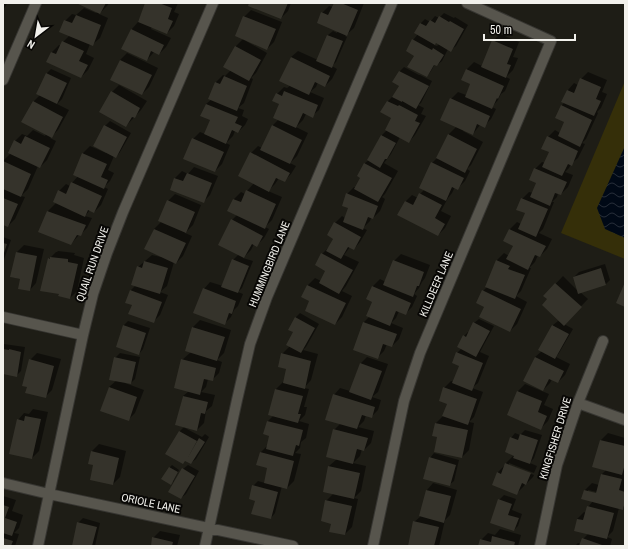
<svg xmlns="http://www.w3.org/2000/svg" width="628" height="549" font-family="'Archivo Narrow',sans-serif">
  <style>
    .green { fill: #352f09 }
    .water { fill: url(#water-waves) }
    .shadow { fill: #0007; fill-rule: evenodd }
    .building { fill: #35332b }
    .lines { fill: none; stroke-linecap: round; stroke-linejoin: round }
    .street-casing { stroke: #373632; stroke-width: 12 }
    .street { stroke: #57554d; stroke-width: 10 }
    .labels { text-anchor: middle; stroke-width: 4; stroke-linejoin: round; paint-order: stroke }
    .street-label { font-size: 11px; fill: #f2f1ec; stroke: #080705 }
  </style>
  <defs>
    <pattern id="water-waves" width="16" height="10" patternUnits="userSpaceOnUse"><rect width="16" height="10" fill="#000916"/><path d="M0 5q4-4 8 0t8 0" fill="none" stroke="#262d38"/></pattern>
  </defs>
  <rect width="100%" height="100%" fill="#1e1d16"/>
  <path class="green" d="M625 81V259L561 233Z"/>
  <path class="water" d="M625 146V238L605 229 597 208Z"/>
  <path class="shadow" d="M3 3 7 4 3 10Z
    M78 3H109L107 6 99 14 108 18 100 38 93 44H90L86 54 94 58 88 70 81 77 48 62 52 52 59 45 61 46 63 42 70 35 65 21 72 14 76 15 84 8 96 13 97 12Z
    M146 3H178L174 12 179 14 174 26 167 33 152 27 151 29 171 38 166 47 159 54 154 52 147 60 131 30 138 22Z
    M250 3H291L288 11 281 18Z
    M335 3H364L354 28 345 36 347 37 336 62 332 66 337 69 332 79 325 86 318 82 316 87 310 92 324 98 319 110 312 116 306 114 303 120 296 127 308 133 297 156 290 163 296 166 291 174 284 181 279 178 275 184 268 191 282 197 272 220 265 227 269 229 264 238 257 245 254 244 251 250 243 258 253 261 242 288 238 292 243 294 238 306 234 310 231 317 224 324 204 289 210 282 223 286 233 260 239 254 232 220 237 215 229 211 234 199 241 192 245 194 247 191 254 183 251 153 258 146 262 148 272 126 279 119 280 104 277 94 284 87 287 88 291 85V57L298 51 318 60 328 35 333 31 337 33 338 31 322 13 329 6 333 7Z
    M251 10 282 22 274 42 267 49 247 40 246 41 267 53 256 73 251 78 253 79 244 103 238 108 244 110 242 116 248 119 245 125 238 132 235 131 233 136 226 143 230 145 222 164 215 171 193 139 200 132 205 134 211 120 206 104 212 99 210 98 216 82 223 75 225 76 231 70 236 46 243 39 244 17Z
    M444 13 454 18 455 17 468 25 456 46 451 50 448 49 442 61 437 65 435 64 431 71 427 76 415 55 413 40 418 34 415 33 421 23 425 19 430 22 435 16 439 18ZM437 42 439 44 437 46 434 45Z
    M500 34 519 42 513 57 518 58 513 70 506 77 510 79 505 91 501 94 498 100 492 107 496 109 491 119 484 126 480 125 473 134 464 130 463 131 483 142 471 165 467 169 470 171 465 181 458 188 455 187 452 193 448 198 441 211 451 216 445 228 438 235 405 202 412 195 418 198 420 194 424 190 432 163 437 158 449 134 457 126 451 99 458 92 466 95 471 83 463 79 467 69 474 62 482 66 493 41Z
    M127 53 158 68 149 87 142 94 120 60Z
    M404 67 419 75H420L432 81 421 103 418 105 424 108 421 114 426 116 415 135 409 142 400 137 391 154 384 163 398 171 385 194 382 197 385 199 380 211 373 218H371L370 221 363 228 367 230 360 242 354 249 350 247 344 255 359 262 346 286 342 291 352 296 342 317 335 324 311 301 303 297 308 285 315 278 321 281 327 271 316 265 322 254 329 247 334 238 335 223 342 216 345 218 349 207 347 194 354 187 356 188 362 178 358 176 365 163 369 160 368 159 382 135 387 130 393 118 382 112 388 101 395 94 400 85V71Z
    M51 69 71 78 62 99 57 104 69 110 58 130 50 138 56 141 47 160 40 167 38 166 28 189 21 196 25 197 15 219 8 226 3 224V161L11 153 15 141 22 134 27 136 33 130 45 136 46 134 33 102 40 95 37 93 47 73Z
    M588 72 607 80 602 92 607 94 601 108 597 112 598 113 586 139 582 143 585 144 578 158 571 164 569 168 565 172 573 175 568 187 561 194 558 193 557 197 552 202H554L543 229 539 233 552 239 547 249 540 256 538 255 535 262 529 268H531L521 291 516 296 527 302 517 324 510 331 485 306 483 291 487 287 497 260 504 253 509 256 514 245 510 229 517 222 521 224 526 213 522 199 529 192 533 193 537 183 535 169 542 162 545 163 550 152 548 137 555 130 560 133 565 122 561 106 565 102 563 101 568 90 574 83 578 85 581 79Z
    M119 85 147 101 141 110 126 126 112 92Z
    M110 121 131 133 120 152 116 157 114 156 108 170 114 173 110 181 104 187 108 189 101 205 94 212 90 210 85 216 92 218 87 228 80 235H79L71 244 40 231 48 211 56 203 59 191 66 184 70 186 72 183 78 176 74 175 83 153 90 146 106 153V152L105 126Z
    M194 167 218 176 210 195 203 202 171 189 175 178 182 171 188 174Z
    M175 194 201 205 193 225 185 233 192 236 183 256 176 263 174 262 167 286 160 292 168 295 160 315 153 322 133 305 131 290 136 285 138 267 152 255 161 257V256L146 249 154 229 162 221 160 220 168 201Z
    M3 237 11 240 3 262Z
    M24 245 44 249 36 283 30 290 21 279 11 277 17 252Z
    M58 251 75 253 74 255 84 258 77 291 70 298 60 293 49 259 56 252H57Z
    M401 254 430 265 425 278 422 282 419 288 414 294 417 296 412 307 405 314 399 311 396 318 391 323 403 328 399 339 392 346 387 344 384 351 377 358 364 322 370 316 373 301 368 299 373 286 380 279 386 282 394 261Z
    M605 264 610 280 606 284 580 292 588 299 564 324 573 329 559 353 556 357 570 364 565 375 558 382 552 379 550 383 543 390 535 357 542 351 540 350 553 325 558 321 563 323 549 299 545 295 563 276 578 291 574 277 579 272Z
    M300 313 319 324 306 347 303 350 318 354 311 380 304 388 309 389 304 407H307L305 415 299 421 309 424 306 438 301 442 300 448 295 453 301 454 294 481 287 488 282 486 275 513 271 518 256 500 253 486 258 481 265 483 269 467 260 453 268 445 270 435 267 422 274 415 276 389 283 382 284 383 288 368 282 354 290 346 294 332 295 318Z
    M479 319 494 326 480 352 489 356 478 383 472 388 483 392 474 417 469 422 474 423 469 450 462 457 438 436 433 435 436 423 443 416 448 403 444 388 451 381 454 382 460 365 457 353 462 348 464 336 468 332H470L474 323Z
    M200 320 231 330 224 353 217 360 222 362 219 373 212 380 208 379 206 387 201 392 215 395 212 406 206 411 204 423 197 430 185 428 202 437 205 434 209 437 196 459 191 463 186 460 180 431 184 427 176 425 183 396 189 391 182 360 191 352 186 350 193 327Z
    M128 321 150 328 143 349 139 354 117 346 124 325Z
    M4 344 25 347 21 371 16 376 3 373Z
    M37 353 61 359 52 390 45 397 30 360Z
    M120 353 140 357 135 379 131 383 125 382V383L144 390 135 413 128 420 109 387 117 380 115 358Z
    M367 357 388 364 378 392 372 397 381 400 378 410 371 417 366 415 364 421 358 427 374 431 371 443 364 450 362 449 360 456 353 463 366 466 361 491 354 498 358 499 352 527 345 534 332 523 326 501 334 493 329 466 337 459 334 430 341 423 334 395 340 388 350 391 360 364Z
    M525 384 549 394 544 405 553 409 548 421 541 428 508 414 518 391Z
    M33 409 48 412 39 451 32 458 18 420 24 413 29 414Z
    M525 430 542 435 534 458 530 463 537 466 534 473 509 463V465L534 475 533 477 526 484H525L524 486 517 493 497 473 504 466H505L506 463 513 456 515 457 511 438 515 433 520 435Z
    M608 433 625 438V470L624 471 625 472V506L623 509 619 508 613 531 607 537 612 539 610 546H575L578 543 581 544 583 539 588 534 577 519 584 512 586 513 588 507 593 501 585 490 592 483 599 485 602 474 607 469 601 440ZM588 490 601 493V495L588 492Z
    M99 444 126 451 120 477 113 484 92 451Z
    M434 453 459 460 454 481 449 485 430 458Z
    M172 465 179 470 173 482 170 467Z
    M188 465 199 471 186 494 181 498 183 469Z
    M433 483 457 490 450 515 445 520 439 546H409L414 522 420 517 427 490Z
    M504 495 516 499 512 510 522 514 518 526 514 530 499 500Z
    M3 496 16 500 12 511 23 515 19 528 14 533 19 534 15 546H3Z
    M83 518 100 523 95 546H73L78 523Z
    M500 529 521 535 518 546H479L481 540 488 533 495 535Z
    M160 531 180 535 177 546H152L153 538Z"/>
  <path class="building" d="M76 3H106L100 14Z
    M145 3H159L172 8 168 19 173 21 167 34 138 22Z
    M249 3H288L281 19 248 6Z
    M334 3H341L358 10 347 36 317 23 321 12 328 15Z
    M76 15 101 25 93 46 59 32 64 20 72 23Z
    M243 16 276 29 267 50 235 36Z
    M439 16 449 22 450 21 464 29 451 52 436 43 435 45 414 33 420 23 426 26 430 20 435 23Z
    M131 29 164 45 159 55 151 51 147 61 121 49Z
    M327 35 343 41 332 68 316 61Z
    M412 39 432 50 433 48 444 55 437 66 434 65 427 77 407 67 414 56 406 51Z
    M492 40 513 49 507 64 511 65 506 78 481 67Z
    M62 41 84 51 79 61 88 65 81 78 46 62 51 52 56 54Z
    M235 46 261 60 249 81 223 67Z
    M291 57 330 76 325 87 315 82 309 95 279 81Z
    M120 60 152 75 142 95 110 80Z
    M466 69 504 86 498 99 497 98 492 109 465 97 470 84 461 80Z
    M399 71 429 86 416 109 402 101V102L392 97 399 86 392 82Z
    M46 73 67 83 57 104 36 94Z
    M224 76 247 86 237 111 208 99 215 82 220 84Z
    M580 78 601 87 596 99 601 101 594 116 561 102 567 90 574 93Z
    M111 91 140 108 135 118 132 117 126 127 99 112Z
    M284 91 318 105 313 118 303 113 296 128 273 118 279 104 272 101 276 93 282 96Z
    M450 98 490 116 485 128 477 124 473 135 440 120Z
    M33 101 63 117 52 138 21 122Z
    M387 101 398 106 399 105 418 115 415 121 420 123 409 143 385 130 391 118 380 112Z
    M206 104 238 117 235 123 242 126 238 133 232 130 226 144 204 134 210 120 200 116Z
    M561 105 592 120 580 147 558 136 564 122 555 118Z
    M104 125 127 137 116 158 93 146Z
    M272 125 302 140 290 164 260 150Z
    M448 134 477 149 465 173 436 158Z
    M381 135 396 143 387 159H385L380 168 367 160Z
    M25 136 50 148 40 168 8 153 14 140 21 144Z
    M547 136 578 151 572 166 568 164 562 176 542 167 549 152 541 149Z
    M192 138 224 152 215 172 183 159Z
    M250 152 290 173 285 182 276 178 269 192 238 176Z
    M82 153 107 164 101 177 108 180 104 189 73 175Z
    M3 161 31 174 21 197 3 189Z
    M431 162 464 178 458 190 452 187 446 201 419 188Z
    M364 163 392 178 378 202 354 189 360 178 357 176Z
    M534 168 567 182 561 195 555 193 550 206 530 197 536 183 529 180Z
    M187 173 212 183 204 203 170 190 174 178 183 181Z
    M71 182 102 196 94 213 88 210 85 217 53 202 58 190 66 194Z
    M246 190 276 204 265 229 227 211 233 199 241 202Z
    M346 193 378 206 373 219 368 217 363 230 343 222 348 208 342 206Z
    M419 193 442 205 435 218 445 224 438 236 397 215 405 201 413 205Z
    M3 198 18 204 8 227 3 225Z
    M521 198 548 209 536 237 518 229 525 213 516 210Z
    M167 200 195 212 186 233 158 221Z
    M47 211 86 225 81 236 77 235 71 245 38 232Z
    M231 219 263 236 257 247 252 244 244 258 218 245Z
    M334 222 361 237 354 250 348 247 341 259 326 251 333 239 327 235Z
    M154 229 186 243 176 264 144 249Z
    M509 229 546 246 540 257 535 255 528 270 506 259 513 246 503 241Z
    M3 243 7 244 3 256Z
    M16 252 37 256 30 291 18 289 20 279 10 277Z
    M321 253 353 270 339 294 319 283 325 271 315 265Z
    M50 257 68 259V262L78 264 70 299 58 296 59 294 40 291 48 258 50 259Z
    M232 259 249 266 238 293 221 287Z
    M393 260 424 272 419 286H417L413 297 383 285Z
    M496 260 510 266 508 269 525 275 515 299 485 287Z
    M144 261 168 268 160 294 131 285 137 266 142 268Z
    M601 268 606 285 578 294 573 277Z
    M625 282V307L616 303Z
    M555 283 582 307 564 326 542 305 547 299 543 296Z
    M307 285 346 303 335 325 305 311 309 301 301 297Z
    M372 286 411 303 406 315 396 311 390 326 366 316 372 302 366 299Z
    M203 288 236 301 232 314 229 313 225 325 193 313Z
    M130 290 162 302 154 323 128 314 132 305 125 303Z
    M482 290 521 309 510 332 479 317 484 307 476 303Z
    M295 317 315 328 301 353 286 345 293 332 288 330Z
    M363 322 397 334 392 347 383 344 378 359 353 350Z
    M473 322 490 331 476 357 457 347 463 335 466 337Z
    M123 325 146 333 139 355 116 347Z
    M552 325 569 334 555 359 538 350Z
    M192 327 225 337 217 361 185 351Z
    M3 349 9 350V349L21 352 17 377 3 374Z
    M456 352 483 363 472 391 452 383 459 366 452 363Z
    M281 353 311 361 305 389 283 383 286 369 278 367Z
    M114 357 136 362 131 384 109 380Z
    M535 357 564 371 558 383 549 379 543 391 523 381Z
    M29 359 54 366 46 398 25 393 27 387 22 386Z
    M181 359 216 368 213 381 204 379 200 395 174 388Z
    M360 363 382 371 371 400 349 392Z
    M109 387 137 397 129 421 100 411Z
    M443 387 477 399 468 425 442 416 447 404 439 401Z
    M275 389 303 396 298 414H301L298 423 268 415Z
    M517 391 542 401 538 412 547 416 541 430 507 415Z
    M333 394 375 407 372 418 362 415 357 429 325 420Z
    M183 396 208 402 205 414 201 413 197 431 175 425Z
    M25 416 41 419 32 459 9 454 17 419 24 421Z
    M267 421 303 430 299 446 296 445 293 456 266 449 269 436 263 434Z
    M435 423 468 430 462 458 434 452 437 437 432 436Z
    M333 429 368 438 364 451 357 449 353 464 326 457Z
    M179 431 197 441 187 459 199 438 205 442 191 464 185 461 183 464 165 454Z
    M520 434 538 440 530 464 513 458 514 456 505 452 510 437 518 440Z
    M600 440 625 446V464L622 475 592 467Z
    M91 451 119 458 113 485 90 480 93 465 88 464Z
    M260 452 294 461 287 489 264 483 267 468 256 465Z
    M429 457 456 465 450 486 423 479Z
    M505 463 531 473 526 485 522 483 517 495 492 485 497 472 501 474Z
    M328 466 360 473 354 499 323 492Z
    M169 467 178 472 171 485 161 479Z
    M182 468 195 476 181 499 168 492Z
    M601 474 622 479 619 490 625 492V501L623 510 581 499 584 490 596 493Z
    M252 485 278 492 271 519 251 514 255 501 249 499Z
    M426 490 451 496 444 523 419 516Z
    M498 499 512 504 508 515 519 518 514 531 490 523Z
    M325 500 352 506 345 535 329 532 331 524 321 521Z
    M3 505 9 507 5 518 17 522 12 536 3 533Z
    M587 506 614 513 607 539 574 531 577 519 583 520Z
    M413 521 439 527 434 546H408Z
    M77 522 97 527 92 546H72Z
    M492 536 515 542 514 546H478L480 539 491 542Z
    M152 537 173 542 172 546H151Z
    M3 538 13 541 11 546H3Z
    M582 538 605 546H579Z"/>
  <g class="lines">
    <g class="street-casing">
      <path id="street" d="M3 80 36 3
        M3 317 83 335
        M578 403 625 420
        M3 483 49 494 293 546
        M38 546 83 335 93 294 107 253 123 212 213 3
        M205 546 237 400 250 344 267 297 392 3
        M373 546 404 401 420 353 551 41 467 3
        M540 546 557 465 578 403 603 341"/>
    </g>
    <use href="#street" class="street"/>
  </g>
  <g class="labels">
    <g class="street-label">
      <text transform="translate(92 264) rotate(-71)" y="4">QUAIL RUN DRIVE</text>
      <text transform="translate(269 264) rotate(-68)" y="4">HUMMINGBIRD LANE</text>
      <text transform="translate(436 284) rotate(-67)" y="4">KILLDEER LANE</text>
      <text transform="translate(555 438) rotate(-73)" y="4">KINGFISHER DRIVE</text>
      <text transform="translate(151 503) rotate(12)" y="4">ORIOLE LANE</text>
    </g>
  </g>
  <rect width="628" height="549" fill="none" stroke="#f2f1ec" stroke-width="8"/>
  <g transform="translate(36 36) rotate(211)" stroke="#080705" stroke-width="3" paint-order="stroke">
  <path d="M0-3L7 15L0 10L-7 15Z" fill="#f2f1ec"/>
  <text y="-6" font-size="11" font-weight="bold" text-anchor="middle" fill="#f2f1ec">N</text>
  </g>
  <path d="M484 34v6h91v-6" fill="none" stroke="#f2f1ec" stroke-width="2"/>
  <text x="490" y="34" font-size="12" fill="#f2f1ec" stroke="#080705" stroke-width="3" paint-order="stroke">50 m</text>
</svg>
